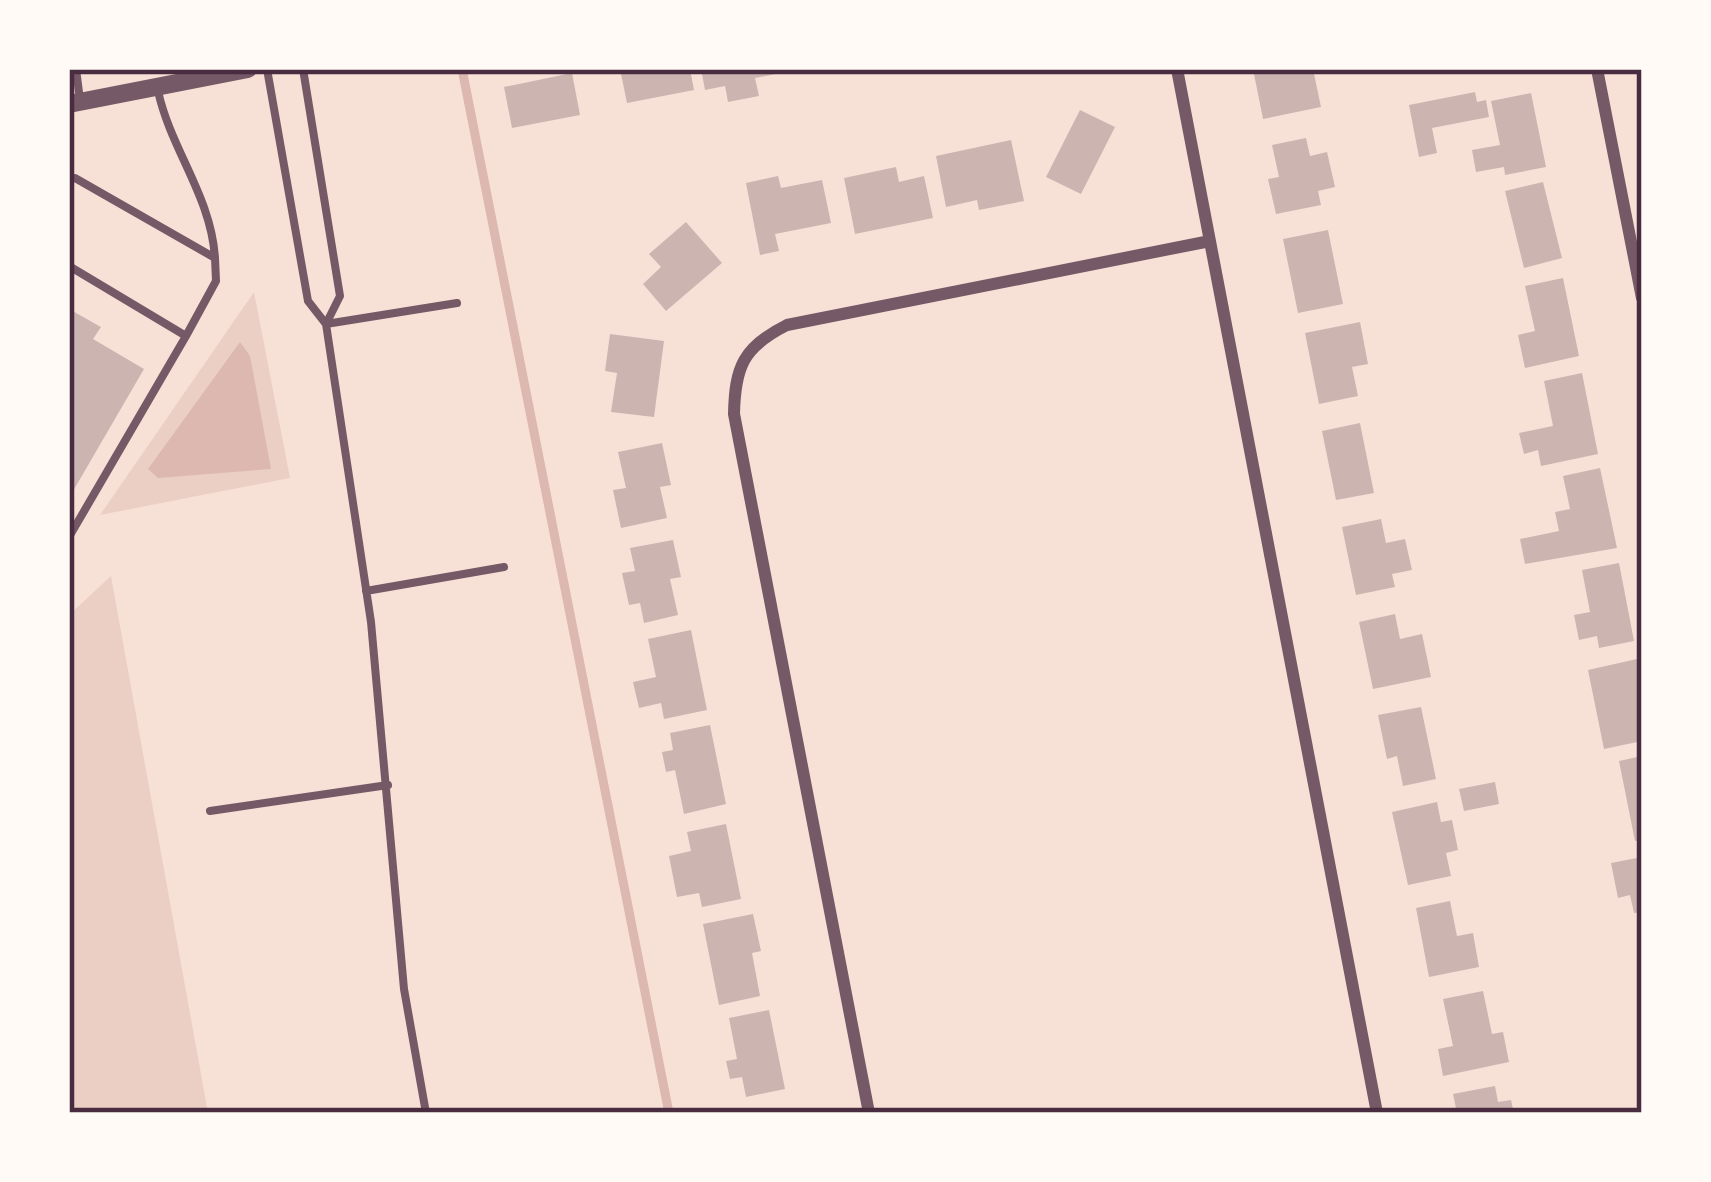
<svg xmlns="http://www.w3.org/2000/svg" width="1711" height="1182" font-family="'Work Sans',sans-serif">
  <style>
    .green { fill: #ebcfc5 }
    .water { fill: #dcb8b0 }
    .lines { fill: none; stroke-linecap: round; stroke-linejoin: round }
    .stream { stroke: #dcb8b0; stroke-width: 9 }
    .building { fill: #ccb4b1 }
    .service { stroke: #755966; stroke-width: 8 }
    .minor { stroke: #755966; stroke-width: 12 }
    .tertiary { stroke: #755966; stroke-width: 18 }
    .neatline { fill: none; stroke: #4a2c40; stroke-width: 4.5 }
  </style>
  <rect width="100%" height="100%" fill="#f7e1d7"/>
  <path class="green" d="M254 292 290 478 100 515Z
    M111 576 208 1113H69V615Z"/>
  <path class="water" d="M240 342 250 356 271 469 158 478 148 469Z"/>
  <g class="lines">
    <path class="stream" d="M462 69 669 1113"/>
  </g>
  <path class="building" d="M620 69H690L694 90 627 103Z
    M701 69H791V71L755 78 759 96 728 102 725 86 705 90Z
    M1253 69H1313L1321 107 1263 119Z
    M572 73 580 115 512 128 504 87Z
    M1475 92 1477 102 1486 100 1489 117 1432 128 1437 153 1419 157 1409 105Z
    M1531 93 1546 167 1505 175 1504 167 1476 172 1472 150 1500 145 1491 101Z
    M1080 110 1115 127 1081 194 1046 177Z
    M1306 138 1310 156 1327 152 1335 187 1318 191 1321 205 1276 214 1268 179 1279 177 1272 145Z
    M1011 140 1024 201 979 210 977 200 946 207 936 156Z
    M896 167 899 182 924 176 933 218 855 234 844 178Z
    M778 176 781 188 822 180 831 223 775 234 779 251 760 255 746 183Z
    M1543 182 1562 258 1524 268 1505 191Z
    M686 222 722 263 666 311 643 284 661 267 649 254Z
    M1328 230 1343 304 1298 313 1283 239Z
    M1563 278 1579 356 1525 368 1518 335 1535 331 1525 286Z
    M69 309 101 327 93 339 144 369 69 498Z
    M1360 322 1368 364 1352 367 1358 396 1319 404 1305 333Z
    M610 334 664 341 654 417 611 412 617 373 605 371Z
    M1582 373 1598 454 1541 466 1538 450 1524 454 1519 433 1553 426 1544 381Z
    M1360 423 1374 493 1336 500 1322 431Z
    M662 443 671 485 660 487 667 518 621 528 613 490 626 488 618 452Z
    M1600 468 1617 548 1525 564 1520 539 1559 531 1555 512 1570 509 1563 476Z
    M1381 519 1386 543 1405 539 1412 570 1392 574 1395 587 1356 595 1342 527Z
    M673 540 681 577 670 579 678 615 644 623 640 603 629 605 622 573 635 571 630 548Z
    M1619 563 1634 641 1599 648 1597 636 1579 640 1574 615 1590 612 1582 570Z
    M1395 614 1400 639 1422 634 1431 677 1373 689 1359 622Z
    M691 630 707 710 664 719 661 703 639 708 633 682 656 677 648 639Z
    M1637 659 1642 681V741L1604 749 1588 670Z
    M1421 707 1436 779 1403 786 1397 756 1387 759 1378 715Z
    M710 725 726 804 684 814 675 770 666 772 662 752 673 750 670 733Z
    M1642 756V840L1635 841 1619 761Z
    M1495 782 1499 804 1464 811 1459 789Z
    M1437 802 1441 822 1452 820 1458 850 1446 853 1451 876 1408 885 1392 812Z
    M726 824 741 899 702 907 699 893 677 897 669 856 691 851 687 832Z
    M1642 857V912L1634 913 1630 895 1618 898 1611 863Z
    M1450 901 1457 936 1473 933 1479 967 1429 977 1416 908Z
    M753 914 761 951 752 953 760 996 719 1005 703 924Z
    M1483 991 1492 1034 1503 1032 1509 1062 1443 1076 1438 1049 1453 1046 1443 999Z
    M769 1010 785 1089 746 1097 742 1077 730 1079 726 1061 737 1059 729 1018Z
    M1495 1086 1498 1102 1511 1100 1514 1113H1457L1453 1094Z"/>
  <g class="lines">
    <path class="service" d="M76 69 80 100
      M267 69 308 301 326 324 340 296 303 69
      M69 179 75 178 215 258C211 196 171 150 158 91
      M69 266 186 336 216 281 215 258
      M69 537 186 336
      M366 591 504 567
      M210 811 388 785
      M426 1113 404 989 371 622 326 324 457 303"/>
    <path class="minor" d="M1177 69 1377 1113
      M1597 69 1642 298
      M869 1113 734 414C735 367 743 347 787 325L1210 241"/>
    <path class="tertiary" d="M69 104 248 69"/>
  </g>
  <rect width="1711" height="1182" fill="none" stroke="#fffaf5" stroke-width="144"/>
  <rect x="72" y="72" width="1567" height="1038" class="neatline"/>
</svg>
